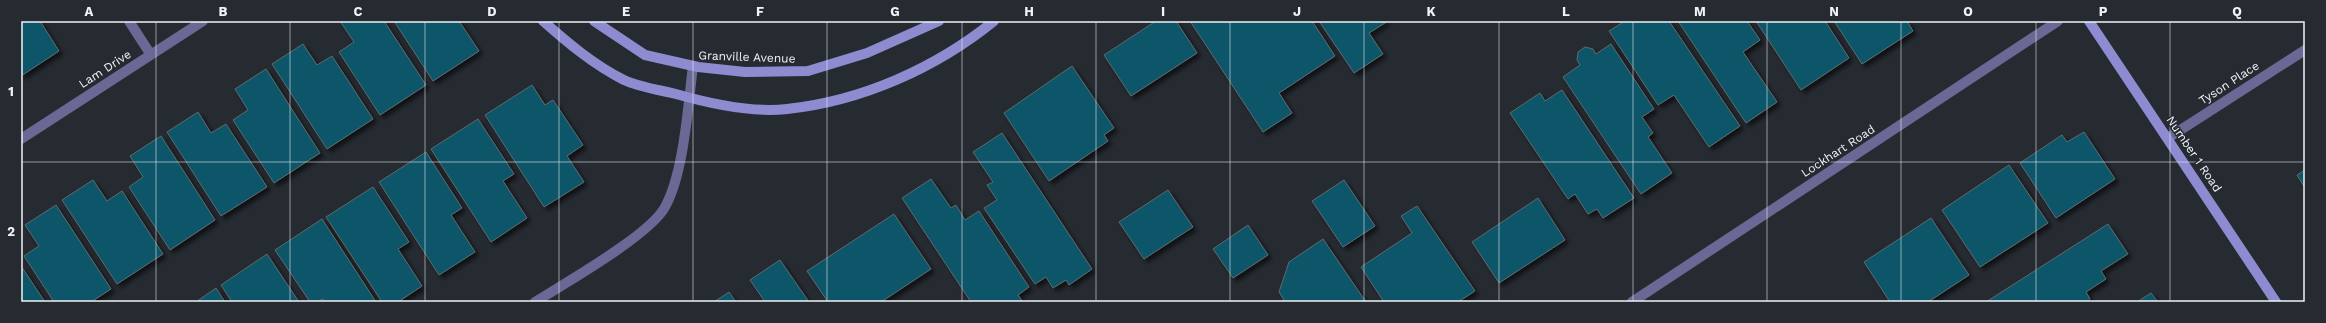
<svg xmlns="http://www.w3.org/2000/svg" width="2326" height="323" font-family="'Work Sans',sans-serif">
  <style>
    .building { fill: #0a5769; stroke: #5f6a6d; filter: url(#shadow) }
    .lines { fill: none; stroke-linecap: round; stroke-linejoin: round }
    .street { stroke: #6a6995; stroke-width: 10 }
    .secondary { stroke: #8e8bd1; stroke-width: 10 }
    .grid { fill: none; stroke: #f0f4f8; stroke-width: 1; stroke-opacity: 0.55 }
    .labels { text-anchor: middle; stroke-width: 3; stroke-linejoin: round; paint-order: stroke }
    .street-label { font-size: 12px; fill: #f0f4f8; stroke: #262b32 }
    .neatline { fill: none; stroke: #f0f4f8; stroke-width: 1.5 }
    .grid-label { font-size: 13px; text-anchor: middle; font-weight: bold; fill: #f0f4f8 }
  </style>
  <defs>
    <filter id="shadow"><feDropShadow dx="3.5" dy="3.5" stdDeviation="2" flood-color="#0009"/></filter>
  </defs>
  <rect width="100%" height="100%" fill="#262b32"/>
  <path class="building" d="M21 21H40L59 51 21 76Z
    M340 21H384L426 85 380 115 339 52 354 42Z
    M394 21H459L479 51 433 81Z
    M1156 21H1176L1197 53 1131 96 1104 55Z
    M1190 21H1312L1335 56 1279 93 1292 113 1263 132Z
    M1319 21H1388L1369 33 1383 54 1354 73Z
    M1620 21H1669L1740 126 1709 147 1674 95 1658 105 1609 31 1622 23Z
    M1678 21H1747L1760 40 1743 52 1777 102 1746 123Z
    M1756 21H1825L1849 58 1801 90Z
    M1834 21H1907L1913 31 1862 64Z
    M303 44 317 65 332 56 373 119 327 149 272 64Z
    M1611 44 1654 109 1642 117 1653 133 1648 137 1672 173 1641 194 1563 77 1580 65 1577 60 1578 52 1585 47 1593 49 1596 54Z
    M1072 66 1114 128 1104 135 1108 141 1049 181 1004 113Z
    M266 69 320 153 274 183 233 120 248 110 235 89Z
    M532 85 545 105 553 100 583 145 567 156 584 182 544 207 485 115Z
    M1562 90 1634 198 1603 218 1597 209 1588 214 1575 194 1568 199 1510 113 1540 93 1545 101Z
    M198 112 211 133 226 124 267 187 221 216 167 132Z
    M478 119 514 174 503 181 527 218 491 242 431 149Z
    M2084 132 2115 179 2056 218 2020 163 2062 135 2067 142Z
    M1002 133 1092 269 1069 285 1066 280 1053 288 1046 277 1035 284 984 208 997 200 987 185 993 182 973 152Z
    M161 136 215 220 170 250 129 187 143 177 130 156Z
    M426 152 462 208 451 215 475 252 439 275 379 182Z
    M2009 165 2048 223 1980 267 1942 210Z
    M2305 170V188L2297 175Z
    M931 179 951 208 956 205 965 220 979 211 1029 287 1018 295 1023 302H971L902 198Z
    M93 180 107 201 122 191 163 254 117 284 62 200Z
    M1344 180 1375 226 1343 247 1312 201Z
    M373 187 409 242 398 249 422 286 398 302H382L326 217Z
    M1168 190 1193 227 1144 259 1119 222Z
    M1538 198 1565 240 1499 283 1472 242Z
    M56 205 111 289 91 302H54L24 256 39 246 25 225Z
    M1417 206 1475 291 1458 302H1384L1361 267 1412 233 1401 216Z
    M894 214 931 269 881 302H828L807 271Z
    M1931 218 1969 275 1928 302H1890L1864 262Z
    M322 219 376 302H325L323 299 317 302H310L275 250Z
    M2108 224 2128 254 2101 271 2106 279 2086 292 2090 299 2086 302H1986Z
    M1248 225 1268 255 1233 278 1213 249Z
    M1323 239 1366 302H1281L1284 300 1279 292 1289 262Z
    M267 254 299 302H232L221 285Z
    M780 260 809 302H765L750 280Z
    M21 266 45 302H21Z
    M216 288 225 302H196Z
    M729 292 736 302H714Z
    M2151 293 2158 302H2137Z"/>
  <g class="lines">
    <path class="street" d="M129 21 151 55
      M2168 138 2305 50
      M21 139 203 21
      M535 302C565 283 650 235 665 207 684 173 688 105 693 66
      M1632 302 2058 21"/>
    <path class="secondary" d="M543 21C568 43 594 65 624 80 639 87 660 90 676 94 711 104 751 113 787 109 862 101 936 68 994 21
      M594 21 645 55 698 67 745 72 808 71 867 53 939 21
      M2089 21 2276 302"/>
  </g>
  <path class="grid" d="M156 21V302M290 21V302M425 21V302M559 21V302M693 21V302M827 21V302M962 21V302M1096 21V302M1230 21V302M1364 21V302M1499 21V302M1633 21V302M1767 21V302M1901 21V302M2036 21V302M2170 21V302M21 162H2305"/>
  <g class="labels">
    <g class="street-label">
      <text transform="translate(747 57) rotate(2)" y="4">Granville Avenue</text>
      <text transform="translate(105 69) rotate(-33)" y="4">Lam Drive</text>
      <text transform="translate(2229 83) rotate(-33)" y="4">Tyson Place</text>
      <text transform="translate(1838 151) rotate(-33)" y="4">Lockhart Road</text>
      <text transform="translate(2194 154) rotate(56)" y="4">Number 1 Road</text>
    </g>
  </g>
  <rect width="2326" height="323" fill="none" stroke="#262b32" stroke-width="44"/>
  <rect x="22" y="22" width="2282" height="279" class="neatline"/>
  <g class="grid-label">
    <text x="89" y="16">A</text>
    <text x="223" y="16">B</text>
    <text x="358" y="16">C</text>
    <text x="492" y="16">D</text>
    <text x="626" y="16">E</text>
    <text x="760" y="16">F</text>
    <text x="895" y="16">G</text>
    <text x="1029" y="16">H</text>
    <text x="1163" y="16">I</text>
    <text x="1297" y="16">J</text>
    <text x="1431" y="16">K</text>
    <text x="1566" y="16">L</text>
    <text x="1700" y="16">M</text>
    <text x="1834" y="16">N</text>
    <text x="1968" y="16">O</text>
    <text x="2103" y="16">P</text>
    <text x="2237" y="16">Q</text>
    <text x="11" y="96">1</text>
    <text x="11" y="236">2</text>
  </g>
</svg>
